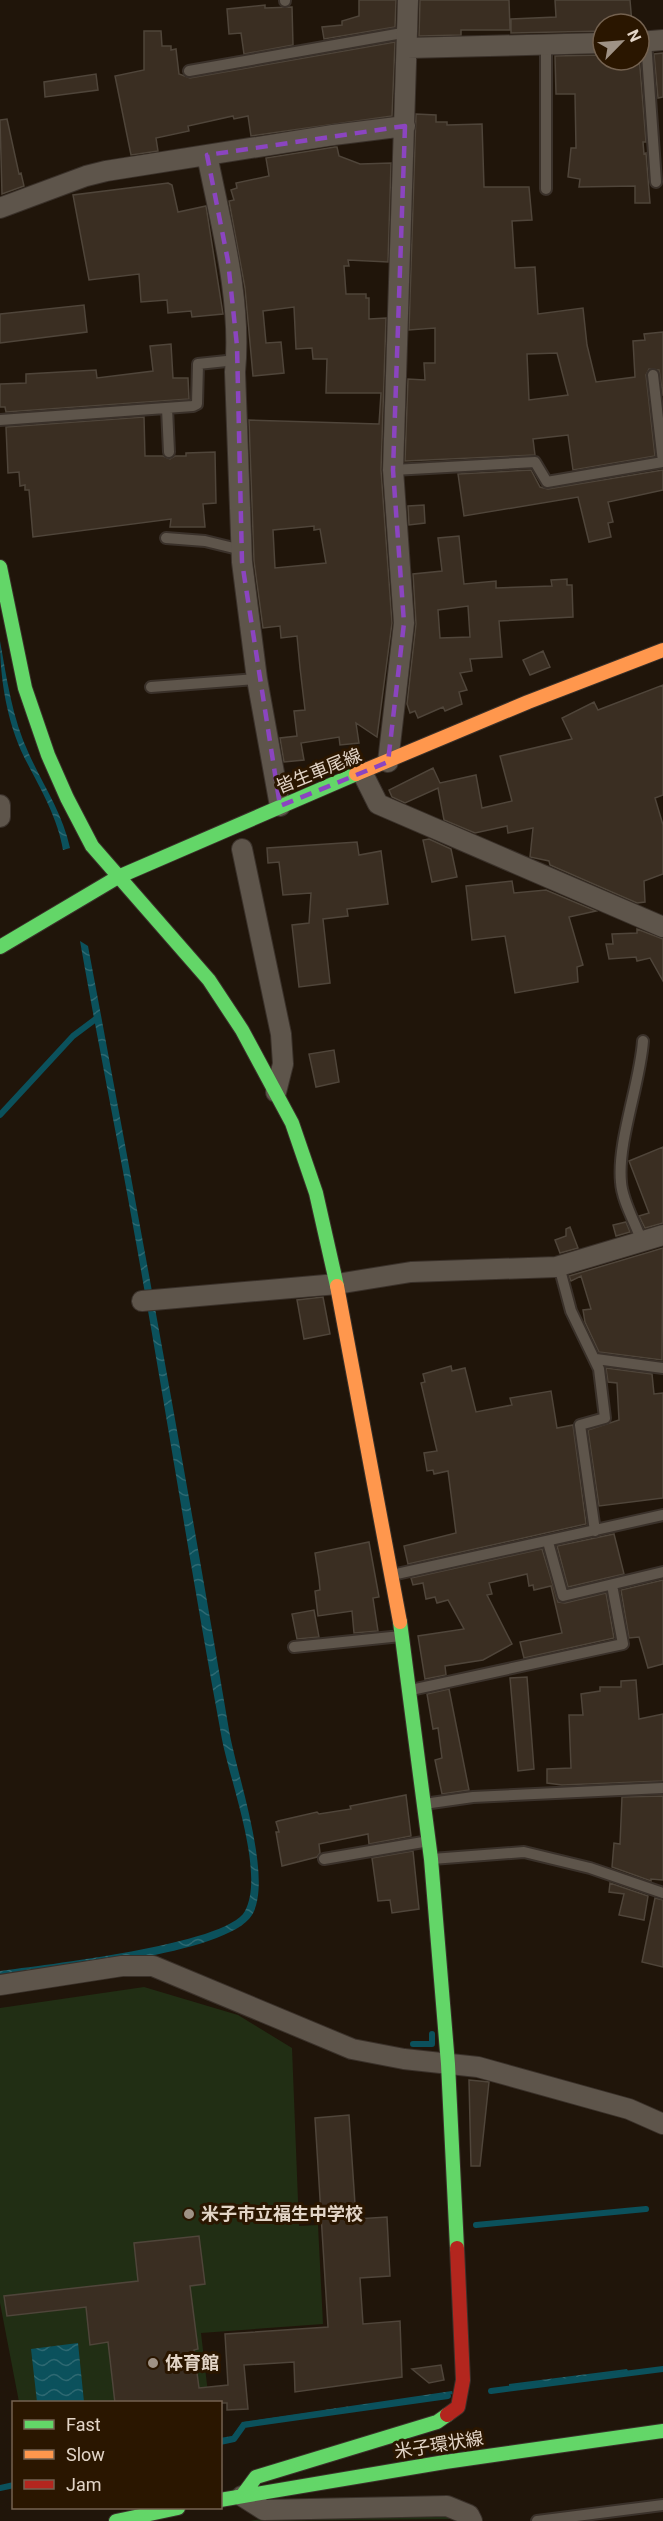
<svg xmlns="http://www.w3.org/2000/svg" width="663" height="2521" font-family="Roboto,'Noto Sans JP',sans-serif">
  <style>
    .green { fill: #212e14 }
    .water { fill: url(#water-waves) }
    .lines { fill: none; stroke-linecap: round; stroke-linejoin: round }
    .stream { stroke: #0b515c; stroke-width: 6 }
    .building { fill: #3a2e22; stroke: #4f453a; stroke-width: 1.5; fill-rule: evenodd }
    .lane-casing { stroke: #3a312a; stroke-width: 14 }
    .street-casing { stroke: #3a312a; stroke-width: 22 }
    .fast-casing { stroke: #3a312a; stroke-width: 16 }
    .slow-casing { stroke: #3a312a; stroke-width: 16 }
    .jam-casing { stroke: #3a312a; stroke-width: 16 }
    .lane { stroke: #5e554b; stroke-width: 10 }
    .street { stroke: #5e554b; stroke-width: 20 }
    .fast { stroke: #63d668; stroke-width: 14 }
    .slow { stroke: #ff974d; stroke-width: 14 }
    .jam { stroke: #b3261e; stroke-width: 14 }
    .marked { fill: none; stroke: #8b45c0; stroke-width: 4.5; stroke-dasharray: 12 8; stroke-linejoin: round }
    .poi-dot { fill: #9f9285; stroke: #2a1600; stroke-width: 2 }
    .labels { text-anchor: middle; stroke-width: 6; stroke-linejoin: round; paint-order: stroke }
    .street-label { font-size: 18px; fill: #e3d5c7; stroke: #2a1600 }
    .poi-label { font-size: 18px; font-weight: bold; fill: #e3d5c7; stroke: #2a1600; text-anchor: start }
  </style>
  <defs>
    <pattern id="water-waves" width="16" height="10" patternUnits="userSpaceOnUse" patternTransform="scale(1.5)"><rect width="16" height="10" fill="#0b515c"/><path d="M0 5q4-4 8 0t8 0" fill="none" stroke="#2e6972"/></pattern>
  </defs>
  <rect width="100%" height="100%" fill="#20150a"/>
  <path class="green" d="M144 1987 238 2015 292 2048 299 2226 318 2225 323 2324 201 2333 209 2402H19L0 2303V2008Z
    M445 2511 453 2519 249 2521 284 2515Z"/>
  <path class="water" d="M0 641C7 679 12 718 29 754 43 785 63 814 70 848L63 850C58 818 39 786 24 757 7 722 0 679 0 641Z
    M80 941 88 946C137 1207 185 1468 229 1730 236 1772 274 1879 252 1915 227 1955 49 1971 0 1978V1971C42 1965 227 1945 245 1911 266 1872 228 1777 221 1734 191 1572 166 1410 137 1248 119 1146 98 1044 80 941Z
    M78 2343 84 2402H37L31 2349Z
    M627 2369 628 2371 509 2387V2384Z
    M452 2391 453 2394 243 2424 233 2438 221 2440 220 2438 232 2436 242 2422Z"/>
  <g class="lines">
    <path class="stream" d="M0 1115 73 1036 97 1018
      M413 2044H432V2034
      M476 2225 646 2209
      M491 2391 663 2369
      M220 2442 234 2439 244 2425 448 2396
      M0 2488 14 2485"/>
  </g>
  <path class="building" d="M359 0H396L395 27 324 39 322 27 342 25V21L359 16Z
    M420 0H509L510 30H461V35L419 36Z
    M555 0H630L632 24H603V31L511 33V19L556 17Z
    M265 5V8L292 7 293 45 244 54 241 33 229 34 227 9Z
    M144 31H161L162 46H171V50L176 49 179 74 190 78 395 42 392 116 251 136 248 116 234 119 233 116 188 126 189 131 156 138 158 151 131 155 115 76 144 70Z
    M663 53V97L658 98 654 54Z
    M603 55V60H639V55L646 142H643L644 154 646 153 650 203H635V186L579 187 580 179 568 177 571 148H576L575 94H556L555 56Z
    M96 74 98 90 45 97 44 82Z
    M416 114 436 115V122H447V125L482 124 484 187H529L532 220 512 221 515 268 535 267 538 314 583 308 587 345 596 382 635 377 633 341 645 340 644 334 663 332V396L659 370 649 369 646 375 655 456 573 470 568 435 533 439 535 455 405 461 408 379 425 380 424 363H435V328L409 330ZM557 353 568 395 529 400 527 354Z
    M7 119 19 174 21 173 24 186 2 194 0 120Z
    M335 147H337L339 156 360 164 391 163 388 262 348 260 349 266H344L346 294H366V298H369V319L386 318 381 470 392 623 377 737 356 723 359 743 340 745 339 737 301 743 304 760 284 762 280 738 297 736 294 711 305 710 300 668 297 636 281 638 280 626 263 628 254 561 249 420 379 424 381 393H326L327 359H313L312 348 296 349 294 307 263 311 266 343 281 342 284 373 253 376 245 288 229 201 234 200 231 190 237 188 236 183 269 176 266 158ZM314 526V530L320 529 326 563 275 568 273 530Z
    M168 183 172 185 178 212 206 206 223 314 192 317 191 311 168 313 167 300 141 302 139 274 89 280 73 195Z
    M84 305 87 332 0 343V314Z
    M171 344 173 378H188L189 399 6 412 5 407H0V384L26 383V374L96 370 97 378 153 371 150 346Z
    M144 417 145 456H163L170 459 175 456H186V453L215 452 216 503 203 504 205 527H170L171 519 33 537 29 490H25V485L20 486 19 472 8 473 6 427Z
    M531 470 540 487 548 489 663 470V490L608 502 613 522 608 523 611 537 589 542 578 497 464 516 458 474Z
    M424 505 425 523 409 525 408 506Z
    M459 536 464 584 496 581V588L552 586 551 580 567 579V585H572L573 617 499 621 502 657 470 659 472 671 460 673 467 690 459 692 462 704 445 711 443 707 418 718 415 711 410 713 407 704 416 624 413 574 442 571 438 538ZM468 606 470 637 440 638 438 610Z
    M543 651 550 667 530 675 523 660Z
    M663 685V795L655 798 663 825V874L644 881 645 902 637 903 550 865 549 861 530 857 533 828 508 833 507 826 475 833 444 820 438 788 405 803 392 797 389 790 433 768 440 783 476 775 482 808 512 801 500 756 572 739 562 718 594 702 598 710Z
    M429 839 451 849 457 877 432 882 423 840Z
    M357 842 359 855 381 851 388 904 347 909 348 916 323 919 330 983 299 987 292 925 309 923 311 893 283 895 279 862 268 863 267 848Z
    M512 881 514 893 546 890 596 911 569 917 583 965 577 967 578 982 515 993 505 936 472 940 466 886Z
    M637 929 663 939V981L650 958 637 961 636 957 609 959 606 944H613L612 934 637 933Z
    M334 1050 339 1082 316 1087 309 1054Z
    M663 1147V1223L645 1228 639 1216 649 1213 629 1161Z
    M626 1222 630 1232 616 1236 613 1225Z
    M570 1227 578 1248 560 1253 555 1240 566 1236V1229Z
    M663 1248 662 1360 599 1352 585 1322 583 1310 591 1309 581 1276 571 1281 569 1276Z
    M323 1297 330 1334 304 1339 297 1300Z
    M451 1366 452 1371 465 1368 476 1412 512 1405 510 1398 551 1391 557 1428 573 1425 586 1524 408 1564 404 1546 456 1533 448 1471 434 1474 433 1470 427 1471 424 1453 437 1451 421 1383 425 1382 423 1374Z
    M606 1368 652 1374 654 1394 663 1393V1498L599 1506 588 1430 619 1420 617 1383 608 1382Z
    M614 1534 624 1574 568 1587 557 1546Z
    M369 1542 379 1597 373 1598 378 1631 354 1633 352 1611 318 1616 315 1591 320 1590 319 1579 315 1553Z
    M542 1549 558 1602 565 1603 606 1593 614 1638 524 1658 520 1642 562 1633 551 1586 534 1590 533 1585 529 1586 527 1574 489 1583 492 1594 487 1595 512 1644 483 1660 445 1666 446 1675 425 1679 418 1636 464 1629 448 1600 437 1603 435 1597 426 1599 423 1583 413 1585 411 1578Z
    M663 1580V1664L648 1668 639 1637 629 1638 621 1590Z
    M314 1610 319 1637 297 1639 292 1614Z
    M527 1677 534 1769 518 1771 510 1678Z
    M636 1680 639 1719 663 1714V1781L562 1785 547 1783V1769L571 1768 569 1715H583L581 1694 600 1691V1687H621V1681Z
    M449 1689 469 1790 442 1794 435 1760 442 1758 438 1728 433 1729 427 1694Z
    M406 1795 411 1836 369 1844 368 1834 319 1844 320 1853 317 1857 282 1866 276 1832H279L276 1822 278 1821 317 1812 319 1814 351 1809 350 1806Z
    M663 1796V1880L651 1879V1881L612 1867 614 1843 620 1844 622 1797Z
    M413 1851 419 1909 392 1913 390 1900 378 1901 372 1858Z
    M610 1883 648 1896 644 1920 619 1915 624 1894 609 1892Z
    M655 1898 663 1900V1967L642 1962Z
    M469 2080 489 2082 480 2166H471Z
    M349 2115 356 2219 387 2217 390 2276 360 2278 363 2324 400 2321 402 2377 295 2392 294 2362 244 2365 248 2409 227 2410V2403H115L108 2342 90 2345 86 2307 7 2316 4 2296 138 2281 134 2243 199 2236 205 2284 190 2286 198 2349 194 2350 199 2388 228 2385 225 2334 328 2327 315 2118Z
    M441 2365 444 2380 429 2383 412 2369Z"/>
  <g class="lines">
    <g class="lane-casing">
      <path id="lane" d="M285 0V1
        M646 41 656 182
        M546 46V189
        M189 71 408 32
        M653 375 663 462
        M167 408 169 452
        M0 420 193 406 197 404 198 364 236 360
        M393 470 535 462 547 482 663 462
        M166 538 205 541 242 550
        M151 687 257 679
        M642 1242C636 1224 622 1201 621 1182 617 1142 640 1084 643 1041
        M559 1266 571 1311 599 1369 605 1418 580 1425 595 1531
        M596 1359 663 1368
        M548 1542 563 1596 663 1572
        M392 1575 663 1515
        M294 1647 401 1636
        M411 1690 623 1644 612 1585
        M424 1804 473 1797 663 1788
        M324 1859 429 1841
        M432 1859 524 1852 590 1868 663 1893
        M537 2521 663 2505"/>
    </g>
    <g class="street-casing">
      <path id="street" d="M639 42 663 40
        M407 48 603 43
        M207 155C221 225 242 300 235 372L242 562 257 679 280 806
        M0 208 86 176 106 171 333 135 405 126
        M388 762 404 623 393 470 408 0
        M362 772 378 804 663 927
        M0 805V817
        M242 849 281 1034 283 1064 276 1092
        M142 1301 337 1284 411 1272 556 1267 663 1235
        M0 1985 122 1966H153L352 2049 404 2059 478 2067 629 2109 663 2124
        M242 2496 264 2510 447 2506 469 2515 472 2521"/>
    </g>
    <g class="fast-casing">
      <path id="fast" d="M0 567 25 688 48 755 67 798 92 846 209 980 242 1030 292 1123 316 1193 337 1286
        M0 947 118 877 356 774
        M400 1622 431 1859 448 2064 457 2248
        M242 2496 256 2477 437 2422 447 2415
        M220 2500 445 2462 663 2431
        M116 2521 178 2508"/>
    </g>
    <g class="slow-casing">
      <path id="slow" d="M356 774 528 702 663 650
        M337 1286 400 1622"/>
    </g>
    <g class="jam-casing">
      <path id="jam" d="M447 2415 458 2407 463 2380 457 2248"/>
    </g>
    <use href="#lane" class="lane"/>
    <use href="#street" class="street"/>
    <use href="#fast" class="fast"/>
    <use href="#slow" class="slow"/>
    <use href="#jam" class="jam"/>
  </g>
  <path class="marked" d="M405 126 393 470 404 623 388 762 280 806 242 562 237 346 228 261 207 155Z"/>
  <g class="poi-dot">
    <circle cx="189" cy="2214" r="6"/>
    <circle cx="153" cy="2363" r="6"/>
  </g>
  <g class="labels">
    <g class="street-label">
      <text transform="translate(319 771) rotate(-22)" y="6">皆生車尾線</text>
      <text transform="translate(439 2445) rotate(-9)" y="6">米子環状線</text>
    </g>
    <g class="poi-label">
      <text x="201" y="2220">米子市立福生中学校</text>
      <text x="165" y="2369">体育館</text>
    </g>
  </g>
  <rect x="12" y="2401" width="210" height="108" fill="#2a1600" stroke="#746250" stroke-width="1.5"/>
  <rect x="24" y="2420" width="30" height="9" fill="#63d668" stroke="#746250" stroke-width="1.5"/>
  <text x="66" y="2431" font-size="18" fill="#e3d5c7">Fast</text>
  <rect x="24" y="2450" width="30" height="9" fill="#ff974d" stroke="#746250" stroke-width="1.5"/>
  <text x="66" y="2461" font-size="18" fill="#e3d5c7">Slow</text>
  <rect x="24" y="2480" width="30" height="9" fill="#b3261e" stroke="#746250" stroke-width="1.5"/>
  <text x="66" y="2491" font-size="18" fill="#e3d5c7">Jam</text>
  <g transform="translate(621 42) rotate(65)"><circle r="28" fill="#2a1600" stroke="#746250" stroke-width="1.5"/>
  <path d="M0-4.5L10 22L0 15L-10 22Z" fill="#9f9285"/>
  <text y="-9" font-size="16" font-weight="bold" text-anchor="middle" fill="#e3d5c7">N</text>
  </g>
</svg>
